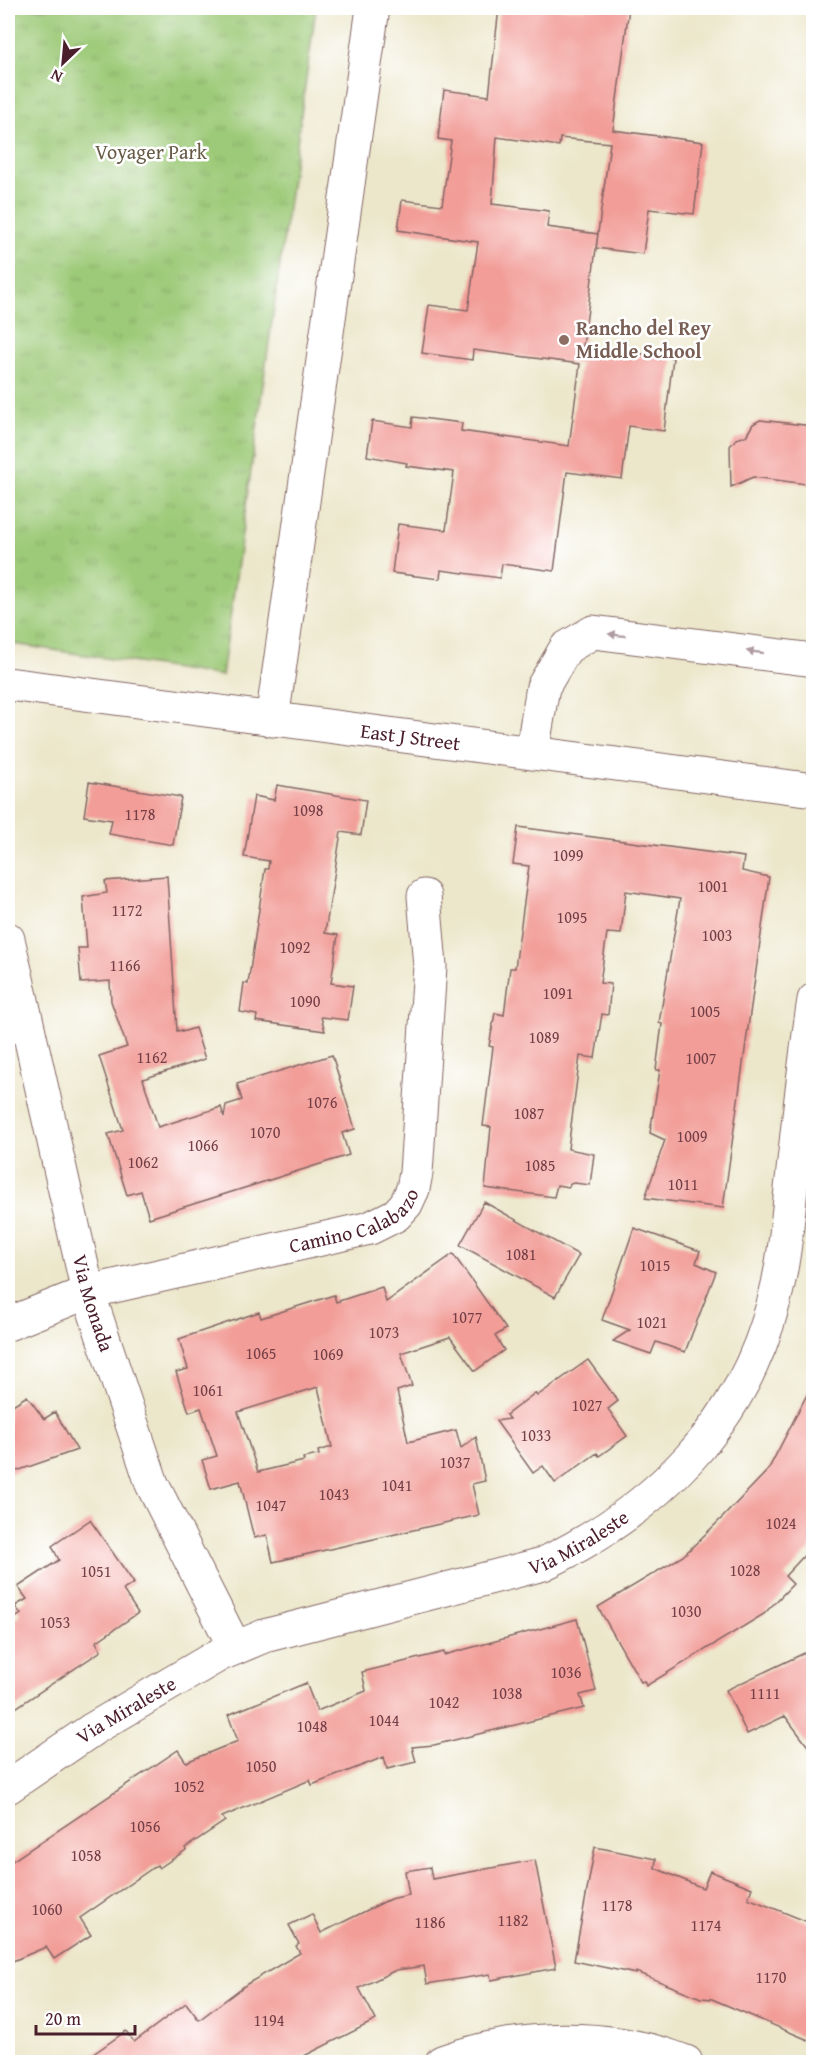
<svg xmlns="http://www.w3.org/2000/svg" width="821" height="2070" font-family="'Gentium Book Plus',serif">
  <style>
    .park { fill: url(#park-tufts); stroke: #747452; stroke-width: 1.5 }
    .building { fill: #f29d98; fill-rule: evenodd }
    .lines { fill: none; stroke-linecap: round; stroke-linejoin: round }
    .minor-casing { stroke: #836563; stroke-width: 35 }
    .minor { stroke: #fff; stroke-width: 33 }
    .oneway { fill: #ae9aa0 }
    .education-dot { fill: #8d6e63; stroke: #fff; stroke-width: 2 }
    .labels { text-anchor: middle; stroke-width: 5; stroke-linejoin: round; paint-order: stroke }
    .number-label { font-size: 16px; fill: #743e46 }
    .park-label { font-size: 20px; fill: #675b46; stroke: #fff }
    .education-label { font-size: 20px; font-weight: bold; fill: #785e54; stroke: #fff; text-anchor: start }
    .street-label { font-size: 20px; fill: #4a1f2b; stroke: #fff }
  </style>
  <defs>
    <pattern id="park-tufts" width="24" height="20" patternUnits="userSpaceOnUse" patternTransform="scale(1.5)"><rect width="24" height="20" fill="#9dca78"/><path d="M3 7l-1-3M5 7V3M7 7l1-3M15 17l-1-3M17 17v-4M19 17l1-3" fill="none" stroke="#89ad68"/></pattern>
  </defs>
  <rect width="100%" height="100%" fill="#fff"/>
  <filter id="ink" filterUnits="userSpaceOnUse"><feTurbulence type="fractalNoise" baseFrequency=".0167" numOctaves="2"/><feDisplacementMap in="SourceGraphic" scale="12" xChannelSelector="R" yChannelSelector="G"/><feConvolveMatrix kernelMatrix="1 2 1 2 8 2 1 2 1" color-interpolation-filters="sRGB"/></filter>
  <filter id="wash" filterUnits="userSpaceOnUse"><feTurbulence type="fractalNoise" baseFrequency=".008" numOctaves="4" result="noise"/><feDisplacementMap in="SourceGraphic" scale="24" xChannelSelector="R" yChannelSelector="G"/><feGaussianBlur stdDeviation="1.35" result="paint"/><feColorMatrix in="noise" values="0 0 0 0 0 0 0 0 0 0 0 0 0 0 0 0 0 1.4 0 .05"/><feComposite in="paint" operator="in"/></filter>
  <g filter="url(#wash)">
    <rect width="100%" height="100%" fill="#ece7cb"/>
    <path class="park" d="M8 8H316L222 676 8 643Z"/>
    <g id="blocks">
      <path class="building" d="M499 8H629L613 130 703 142 694 214 649 209 643 254 596 248 610 143 560 138 559 146 497 137 492 204 549 211 547 227 598 234 583 346 673 358 664 431 629 426 622 479 567 472 554 571 502 564 500 578 441 570 440 579 392 573 398 524 446 530 454 472 406 466 407 463 367 456 372 421 412 427 413 417 462 423 461 431 569 446 580 364 473 350 472 360 422 353 429 305 468 310 478 242 398 230 402 200 442 205 451 141 438 139 444 90 489 96Z
        M760 420 813 426V485L753 477 731 487 730 446 736 439 746 436 753 424Z
        M89 782 181 797 173 845 109 834 112 820 84 816Z
        M277 785 366 800 361 835 341 832 325 933 338 935 331 983 353 986 348 1020 321 1017 325 1031 256 1021 257 1015 240 1012 244 983 248 984 265 869H268L269 861 244 857 254 796 274 800Z
        M518 827 744 857 742 871 769 877 723 1208 645 1198 665 1140 650 1133 660 1070H656L662 1024 659 1023 680 899 626 891 621 934 607 933 600 983 611 984 608 1015 602 1014 595 1058 580 1056 568 1149 594 1154 590 1185 574 1183 570 1184 569 1187 557 1185 554 1197 485 1188 491 1127 483 1126 493 1047 489 1046 495 1013 504 1015 510 968H515L529 866 513 864Z
        M167 876 177 1031 182 1030V1032L195 1028 205 1059 143 1079 158 1127 221 1107 224 1117 226 1105 242 1100 237 1084 332 1055 355 1129 342 1133 349 1155 149 1218 141 1191 127 1195 108 1134 123 1130 99 1056 127 1047 111 1001 110 981 81 983 78 948H87L83 897 107 893 105 881Z
        M484 1202 579 1255 555 1297 460 1245Z
        M634 1228 700 1251 696 1263 716 1272 685 1352 656 1342 651 1354 613 1341 630 1330 602 1320Z
        M453 1254 506 1329 495 1336 504 1350 475 1371 450 1337 401 1353 412 1386 397 1391 408 1442 456 1430 461 1448 476 1437 485 1481 472 1484 479 1515 273 1562 267 1535 254 1538 240 1481 211 1489 202 1460 217 1456 201 1408 189 1412 176 1372 188 1369 179 1339 259 1312 261 1318 334 1295 336 1302 382 1287 386 1302ZM318 1387 332 1447 318 1451 319 1455 303 1458 304 1461 258 1472 238 1412Z
        M588 1360 618 1401 608 1409 627 1436 599 1456 597 1453 555 1483 543 1466 533 1473 496 1421 509 1419 506 1415 535 1393 537 1396Z
        M813 1383V1546L785 1576 793 1584 764 1614 646 1686 644 1681 641 1682 598 1607 683 1556 723 1517 768 1470Z
        M27 1396 44 1419 55 1412 77 1450 8 1474V1408Z
        M90 1520 134 1583 123 1590 138 1613 96 1642 101 1651 8 1713V1623L21 1614 15 1606 27 1599 18 1587 59 1560 52 1546Z
        M577 1619 596 1691 580 1695 584 1708 434 1745 412 1747 416 1762 387 1769 384 1757 312 1785 310 1780 222 1817 225 1821 185 1848 186 1850 159 1868 157 1865 80 1918 91 1935 54 1959 46 1947 8 1963V1864L178 1750 186 1762 238 1741 228 1715 306 1683 317 1711 366 1691 362 1672 444 1652V1655Z
        M813 1649V1753L785 1716 747 1734 726 1690Z
        M595 1847 656 1859 655 1868 703 1888 710 1871 752 1888 748 1898 813 1924V2042L712 1999 701 1998 636 1972V1974L574 1961Z
        M535 1860 556 1968 491 1980 490 1974 427 1984 424 1966 396 1970 359 1988 376 2020 292 2062H82L126 2031 134 2042 186 2003 199 2020 247 1984 300 1953 296 1946 299 1944 289 1925 312 1914 321 1933 390 1899 409 1895 405 1871 430 1867 432 1879Z"/>
    </g>
  </g>
  <g filter="url(#ink)">
    <use href="#blocks" fill-opacity="0" stroke="#836563" stroke-width="1.5"/>
    <g class="lines">
      <g class="minor-casing">
        <g id="minor">
          <path id="s1" d="M8 684 814 790"/>
          <path d="M272 720 373 8"/>
          <path d="M532 752 543 687 566 648 593 632 814 660"/>
          <path id="s2" d="M8 939 88 1292 152 1484 235 1648"/>
          <path id="s3" d="M8 1324 88 1292 370 1228 396 1215 406 1204 413 1189 416 1173 430 966 424 896"/>
          <path id="s4" d="M8 1787 93 1729 219 1655 264 1636 543 1564C655 1510 743 1425 774 1301 784 1264 787 1226 791 1189 798 1126 804 1062 814 1000"/>
          <path d="M442 2062C519 2034 609 2032 686 2062"/>
        </g>
      </g>
      <use href="#minor" class="minor"/>
    </g>
    <defs><path id="oneway-solid" d="M-6-.8H1V-3.2L6.5 0L1 3.2V.8H-6Z" transform="scale(1.5)"/></defs>
    <g class="oneway">
      <use href="#oneway-solid" transform="translate(617 635) rotate(-173)"/>
      <use href="#oneway-solid" transform="translate(755 652) rotate(-173)"/>
    </g>
  </g>
  <circle class="education-dot" cx="564" cy="340" r="6"/>
  <g class="labels">
    <g class="number-label">
      <text x="308" y="816">1098</text>
      <text x="140" y="820">1178</text>
      <text x="568" y="861">1099</text>
      <text x="713" y="892">1001</text>
      <text x="127" y="916">1172</text>
      <text x="572" y="923">1095</text>
      <text x="717" y="941">1003</text>
      <text x="295" y="953">1092</text>
      <text x="125" y="971">1166</text>
      <text x="558" y="999">1091</text>
      <text x="305" y="1007">1090</text>
      <text x="705" y="1017">1005</text>
      <text x="544" y="1043">1089</text>
      <text x="152" y="1063">1162</text>
      <text x="701" y="1064">1007</text>
      <text x="322" y="1108">1076</text>
      <text x="529" y="1119">1087</text>
      <text x="265" y="1138">1070</text>
      <text x="692" y="1142">1009</text>
      <text x="203" y="1151">1066</text>
      <text x="143" y="1168">1062</text>
      <text x="540" y="1171">1085</text>
      <text x="683" y="1190">1011</text>
      <text x="521" y="1260">1081</text>
      <text x="655" y="1271">1015</text>
      <text x="467" y="1323">1077</text>
      <text x="652" y="1328">1021</text>
      <text x="384" y="1338">1073</text>
      <text x="261" y="1359">1065</text>
      <text x="328" y="1360">1069</text>
      <text x="208" y="1396">1061</text>
      <text x="587" y="1411">1027</text>
      <text x="536" y="1441">1033</text>
      <text x="455" y="1468">1037</text>
      <text x="397" y="1491">1041</text>
      <text x="334" y="1500">1043</text>
      <text x="271" y="1511">1047</text>
      <text x="781" y="1529">1024</text>
      <text x="745" y="1576">1028</text>
      <text x="96" y="1577">1051</text>
      <text x="686" y="1617">1030</text>
      <text x="55" y="1628">1053</text>
      <text x="566" y="1678">1036</text>
      <text x="507" y="1699">1038</text>
      <text x="765" y="1699">1111</text>
      <text x="444" y="1708">1042</text>
      <text x="384" y="1726">1044</text>
      <text x="312" y="1732">1048</text>
      <text x="261" y="1772">1050</text>
      <text x="189" y="1792">1052</text>
      <text x="145" y="1832">1056</text>
      <text x="86" y="1861">1058</text>
      <text x="617" y="1911">1178</text>
      <text x="47" y="1915">1060</text>
      <text x="513" y="1926">1182</text>
      <text x="430" y="1928">1186</text>
      <text x="706" y="1931">1174</text>
      <text x="771" y="1983">1170</text>
      <text x="269" y="2026">1194</text>
    </g>
    <g class="park-label">
      <text x="151" y="159">Voyager Park</text>
    </g>
    <g class="education-label">
      <text x="576" y="335">Rancho del Rey<tspan x="576" dy="23">Middle School</tspan></text>
    </g>
    <g class="street-label">
      <text dy="7" stroke="none"><textPath href="#s1" startOffset="406">East J Street</textPath></text>
      <text dy="7" stroke="none"><textPath href="#s3" startOffset="364">Camino Calabazo</textPath></text>
      <text dy="7" stroke="none"><textPath href="#s2" startOffset="374">Via Monada</textPath></text>
      <text dy="7" stroke="none"><textPath href="#s4" startOffset="627">Via Miraleste</textPath></text>
      <text dy="7" stroke="none"><textPath href="#s4" startOffset="141">Via Miraleste</textPath></text>
    </g>
  </g>
  <rect width="821" height="2070" fill="none" stroke="#fff" stroke-width="30"/>
  <g transform="translate(63 63) rotate(206)" stroke="#ffffff" stroke-width="4.5" paint-order="stroke">
  <path d="M0-4.5L10 22L0 15L-10 22Z" fill="#4a1f2b"/>
  <text y="-9" font-size="16" font-weight="bold" text-anchor="middle" fill="#4a1f2b">N</text>
  </g>
  <path d="M36 2025v9h99v-9" fill="none" stroke="#4a1f2b" stroke-width="3"/>
  <text x="45" y="2025" font-size="18" fill="#4a1f2b" stroke="#ffffff" stroke-width="4.5" paint-order="stroke">20 m</text>
</svg>
